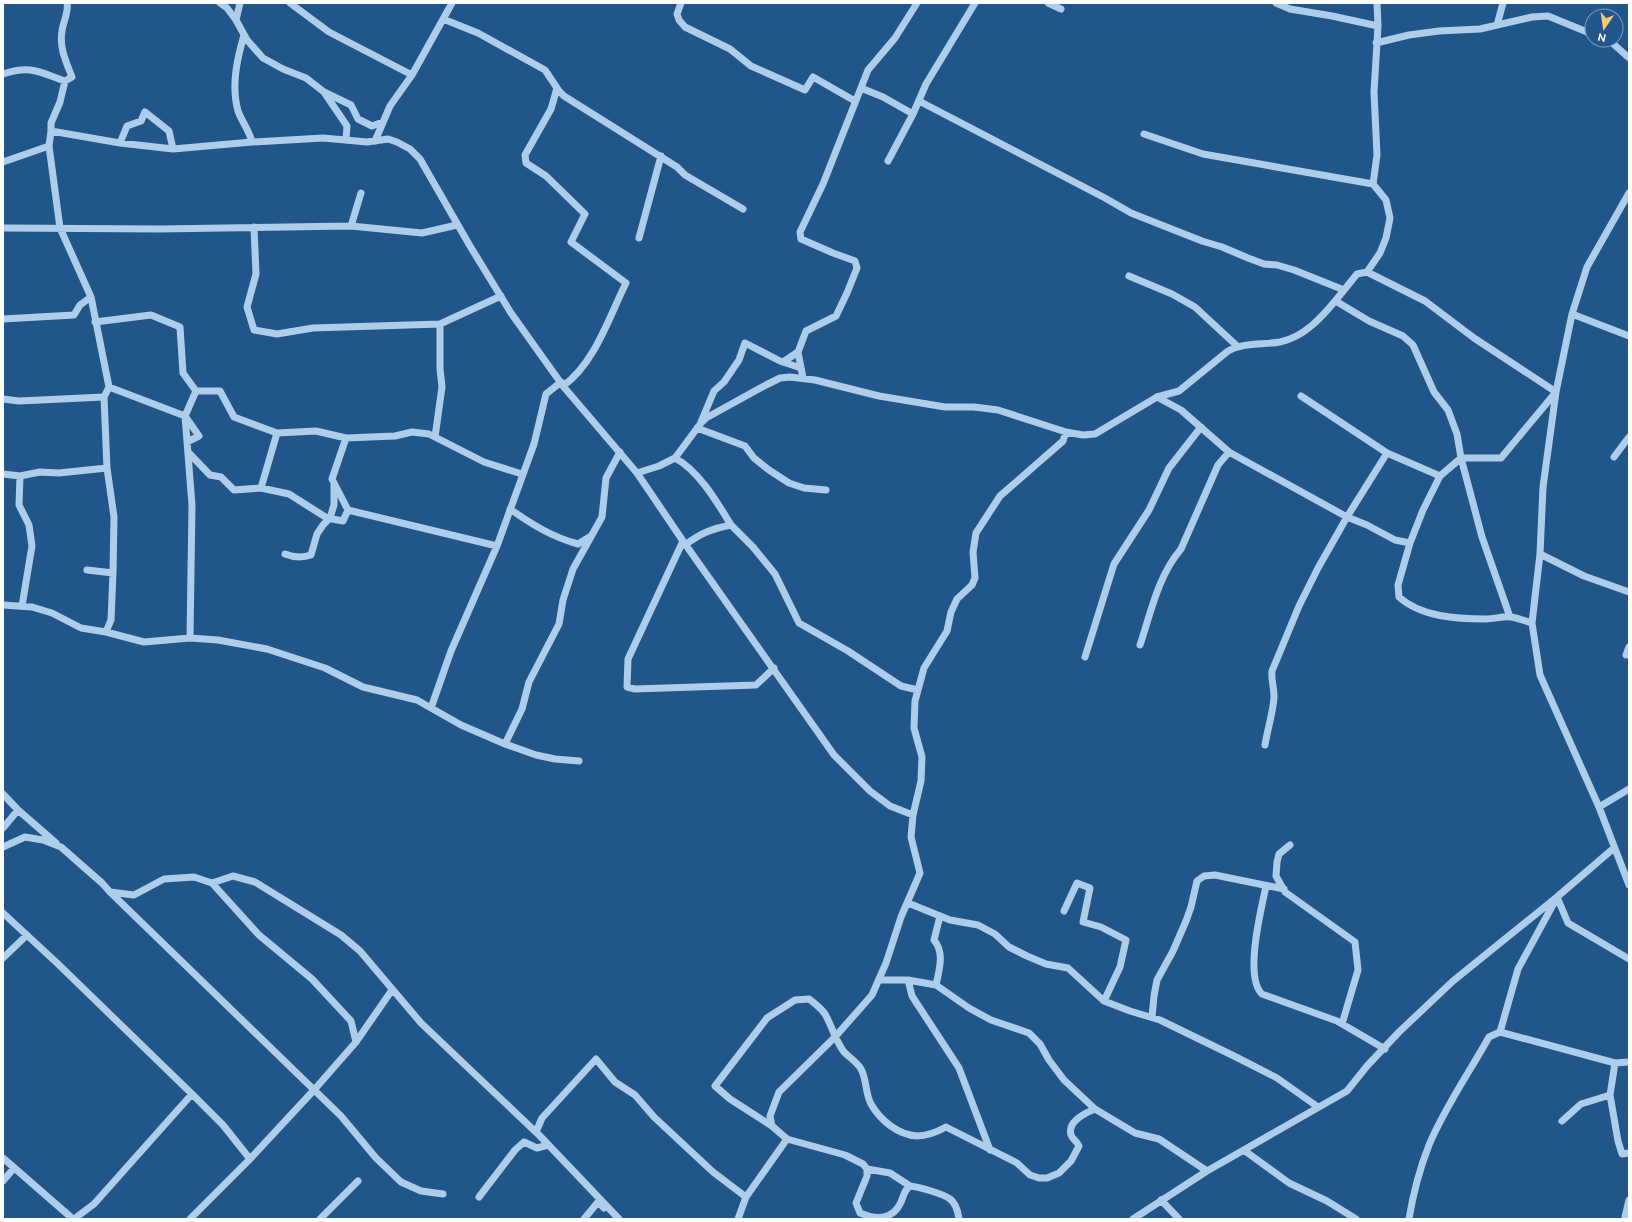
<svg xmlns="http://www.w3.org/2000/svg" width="1632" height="1222" font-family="Ubuntu,sans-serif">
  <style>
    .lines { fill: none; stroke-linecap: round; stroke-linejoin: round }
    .minor { stroke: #aecdeb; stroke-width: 7 }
  </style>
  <rect width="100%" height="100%" fill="#21568b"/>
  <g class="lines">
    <path class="minor" d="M220 3 227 8 236 20
      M240 3 236 20 247 40 263 58 283 69 306 78 324 92 351 105 358 119 372 126 383 122
      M290 3 329 32 412 75
      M681 3 677 14 679 20 685 27 730 49 751 66 805 90 813 77 855 101
      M1048 3 1061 9
      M1276 3 1290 9 1332 16 1378 26
      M443 19 478 33 545 70 559 91 564 96 677 167 685 175 743 209
      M1497 25 1503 3
      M244 35C237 59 231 86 238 111 242 122 249 130 252 142
      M1609 40 1629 58
      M1376 43 1409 35 1439 31 1480 29 1532 17 1548 16 1592 34
      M3 74C31 65 39 72 65 81
      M557 88 551 109 525 155 526 163 546 176 585 214 571 242 626 283C609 317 595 363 563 386
      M861 88 883 97 913 114
      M324 92 347 126 346 140
      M919 101 1105 198 1131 213 1202 241 1222 247 1248 258 1264 264 1277 265 1294 270 1344 290 1336 300 1339 303 1369 321 1403 336 1413 345 1434 392 1448 410 1457 434 1461 458 1482 537 1510 617
      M51 131V123L60 102 65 81 72 77C66 62 59 47 62 31 63 22 69 12 67 3
      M1144 134 1203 154 1373 184
      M375 141 390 106 412 75 452 3
      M120 143 127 126 141 121 145 112 169 131 173 149
      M888 161 913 114 926 84 975 3
      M3 162 49 146 51 131 120 143 173 149 252 142 323 138 367 142 388 139 397 142 410 149 420 159 470 246 511 313 563 386 637 473 683 541 834 755 870 791 890 806 913 815
      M1629 193 1587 267 1572 314 1556 392 1543 487 1540 554 1532 623 1540 675 1599 807 1629 885
      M351 226 361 193
      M254 227 256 274 247 307 254 330 277 334 313 328 440 324 501 296
      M3 228 160 229 351 226 422 233 457 225
      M639 238 661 156
      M1367 272 1425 301 1474 338 1556 392 1501 458H1461L1440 476 1423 510 1410 543 1398 585 1399 597C1421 617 1457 619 1486 619 1494 619 1503 616 1511 617 1518 618 1525 621 1532 623
      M1129 276 1172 294 1195 307 1237 346
      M1344 290 1357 274 1367 272 1380 253 1386 238 1390 218 1386 200 1373 184 1377 155 1374 92 1378 26 1377 3
      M1572 314 1629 336
      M3 319 74 315 80 305 91 297 60 228 49 146
      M95 322 151 315 180 327 183 373 196 391H220L234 417 277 433 316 431 346 438 395 436 412 432 429 434 484 462 522 474
      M783 362 798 352
      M803 378 798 352 806 331 836 316 847 293 857 268 855 261 833 253 801 239 800 232 823 184 868 70 895 38 917 3
      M109 387 185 416 192 505 190 638
      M1301 396 1387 453 1440 476
      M1157 397 1181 410 1229 452 1347 517 1367 525 1395 540 1410 543
      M3 399 19 401 104 397 109 387 91 297
      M701 422 714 391 724 382 739 360 745 343 780 361 801 368
      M697 428 745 446 754 458 769 470 789 483 804 488 826 490
      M435 437 442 387 440 369V324
      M346 438 332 479 348 510 497 546
      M187 442 199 436 185 416 196 391
      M188 452 210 475 221 477 234 490 261 488 289 494 327 518 343 521 348 510
      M1614 457 1629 437
      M675 458C699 471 717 502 731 525
      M637 473 659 466 675 458 701 423 706 418 766 385 780 378 790 377 815 380 879 396 945 407H974L998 410 1066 432
      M3 474 20 476 40 472 59 473 107 468
      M20 476 19 505 29 525 32 546 22 606
      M261 488 277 433
      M510 509C531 524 552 537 578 544L591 536
      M683 541 628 659 627 687 635 689 756 685 774 668
      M685 545C701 533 711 529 731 525L753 547 775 574 799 623 848 651 901 686 918 690
      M285 554C295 558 302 558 311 555L317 534 323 525 330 518 334 505V484
      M1540 554 1584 576 1629 592
      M87 570 113 573 114 517 107 468 104 397
      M3 605 32 607 52 613 81 628 106 632 111 620 113 573
      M106 632 144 642 190 638 218 640 267 649 325 668 363 687 417 700 461 725 505 744 536 755 555 759 579 761
      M1140 645C1151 612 1158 576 1181 549L1218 465 1229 452
      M1626 655 1629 647
      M1085 657 1114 564 1149 510 1169 468 1201 427
      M431 708 451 651 497 546 534 444 546 394 561 382
      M505 744 522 709 529 682 559 624 563 600 573 569 602 517 606 478 620 452
      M1265 745C1267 731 1274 709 1274 696 1274 687 1271 680 1272 671L1299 606 1318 568 1347 517 1387 453
      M3 794 18 810 3 828
      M1599 807 1629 789
      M18 810 56 843
      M1290 845 1279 854 1277 862 1276 876 1285 892 1355 942 1358 970 1342 1024
      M3 847 25 837 43 840 61 847 102 883 110 892 134 895 164 879 194 877 212 883 233 876 255 882 341 935 360 951 421 1023 540 1136 619 1219
      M212 883 259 935 312 979 351 1021 356 1042
      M1266 886C1261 910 1244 977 1262 994L1337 1021 1385 1049
      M110 892 341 1116 376 1158 401 1182 421 1191 443 1194
      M1557 897 1568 923 1629 959
      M908 903 950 920 978 925 995 934 1009 947 1027 956 1046 964 1068 968 1104 1001 1130 1011 1160 1020 1236 1057 1277 1078 1318 1107
      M1064 911 1077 883 1090 888 1083 922 1101 927 1126 940 1120 967 1104 1001
      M3 913 57 963 192 1094
      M3 958 27 935
      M879 980H908L936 985 969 1008 991 1020 1029 1033 1040 1044 1049 1060 1064 1080 1095 1109 1135 1133 1159 1139 1207 1171
      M908 980 912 996 959 1068 990 1150
      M936 985C939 970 945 953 934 940L940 916
      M1152 1017 1154 996 1157 980 1173 951 1186 921 1191 907 1197 881 1204 876 1215 875 1284 889
      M1500 1032 1615 1063
      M1610 1095 1618 1141 1622 1154 1629 1153
      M1562 1121 1581 1104 1610 1095 1615 1063 1629 1062
      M772 1126 730 1099 715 1086 767 1018 795 1000 809 999C814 1003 821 1008 825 1014 832 1026 835 1040 844 1052 850 1058 857 1062 861 1069 867 1080 865 1093 871 1104 880 1120 898 1135 917 1136 928 1136 937 1132 946 1127L1017 1163 1030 1175 1039 1178H1047L1059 1173 1071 1161 1079 1146C1077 1141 1073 1140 1071 1135 1067 1121 1085 1113 1095 1109
      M536 1132 542 1118 596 1059 615 1082 635 1095 654 1117 713 1172 746 1197
      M1245 1151 1289 1183 1327 1201 1356 1219
      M3 1158 73 1219
      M867 1169 890 1173 910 1186
      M3 1181 14 1168
      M479 1197 515 1150 524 1142 537 1148 548 1145
      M1161 1200 1179 1219
      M74 1219 94 1204 192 1094 223 1125 250 1159
      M190 1219 250 1159 314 1090 356 1042 392 990
      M320 1219 358 1181
      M584 1219 598 1202 604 1208
      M738 1219 746 1197 787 1139
      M959 1219C958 1212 956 1203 950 1199 944 1194 919 1187 910 1186 904 1190 904 1195 901 1202 893 1220 876 1220 860 1213L856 1203 867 1176V1169L863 1164 845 1155 787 1139 772 1126 770 1116 779 1092 835 1037 872 995 886 963 901 917 920 873 911 837 913 815 921 781 922 757 914 728 915 701 924 668 947 631 951 612 957 599 972 585 975 578 973 552 976 533 1000 496 1063 441 1066 432 1083 435 1095 434 1157 397 1179 391 1228 351C1244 342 1262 345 1280 342 1304 337 1321 318 1336 300
      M1133 1219 1207 1171 1347 1091 1367 1066 1399 1032 1453 981 1557 897 1614 848
      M1409 1219C1413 1194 1420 1168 1429 1145 1445 1107 1469 1073 1489 1037L1500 1032 1518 969 1555 901
      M1626 1219 1625 1217 1629 1200"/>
  </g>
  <rect width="1632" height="1222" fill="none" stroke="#ffffff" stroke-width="8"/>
  <g transform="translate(1604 28) rotate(193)"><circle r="19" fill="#21568b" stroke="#7a9ab9"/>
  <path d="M0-3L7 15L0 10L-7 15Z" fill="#f8c970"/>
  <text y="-6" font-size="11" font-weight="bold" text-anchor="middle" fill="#ffffff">N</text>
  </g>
</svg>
